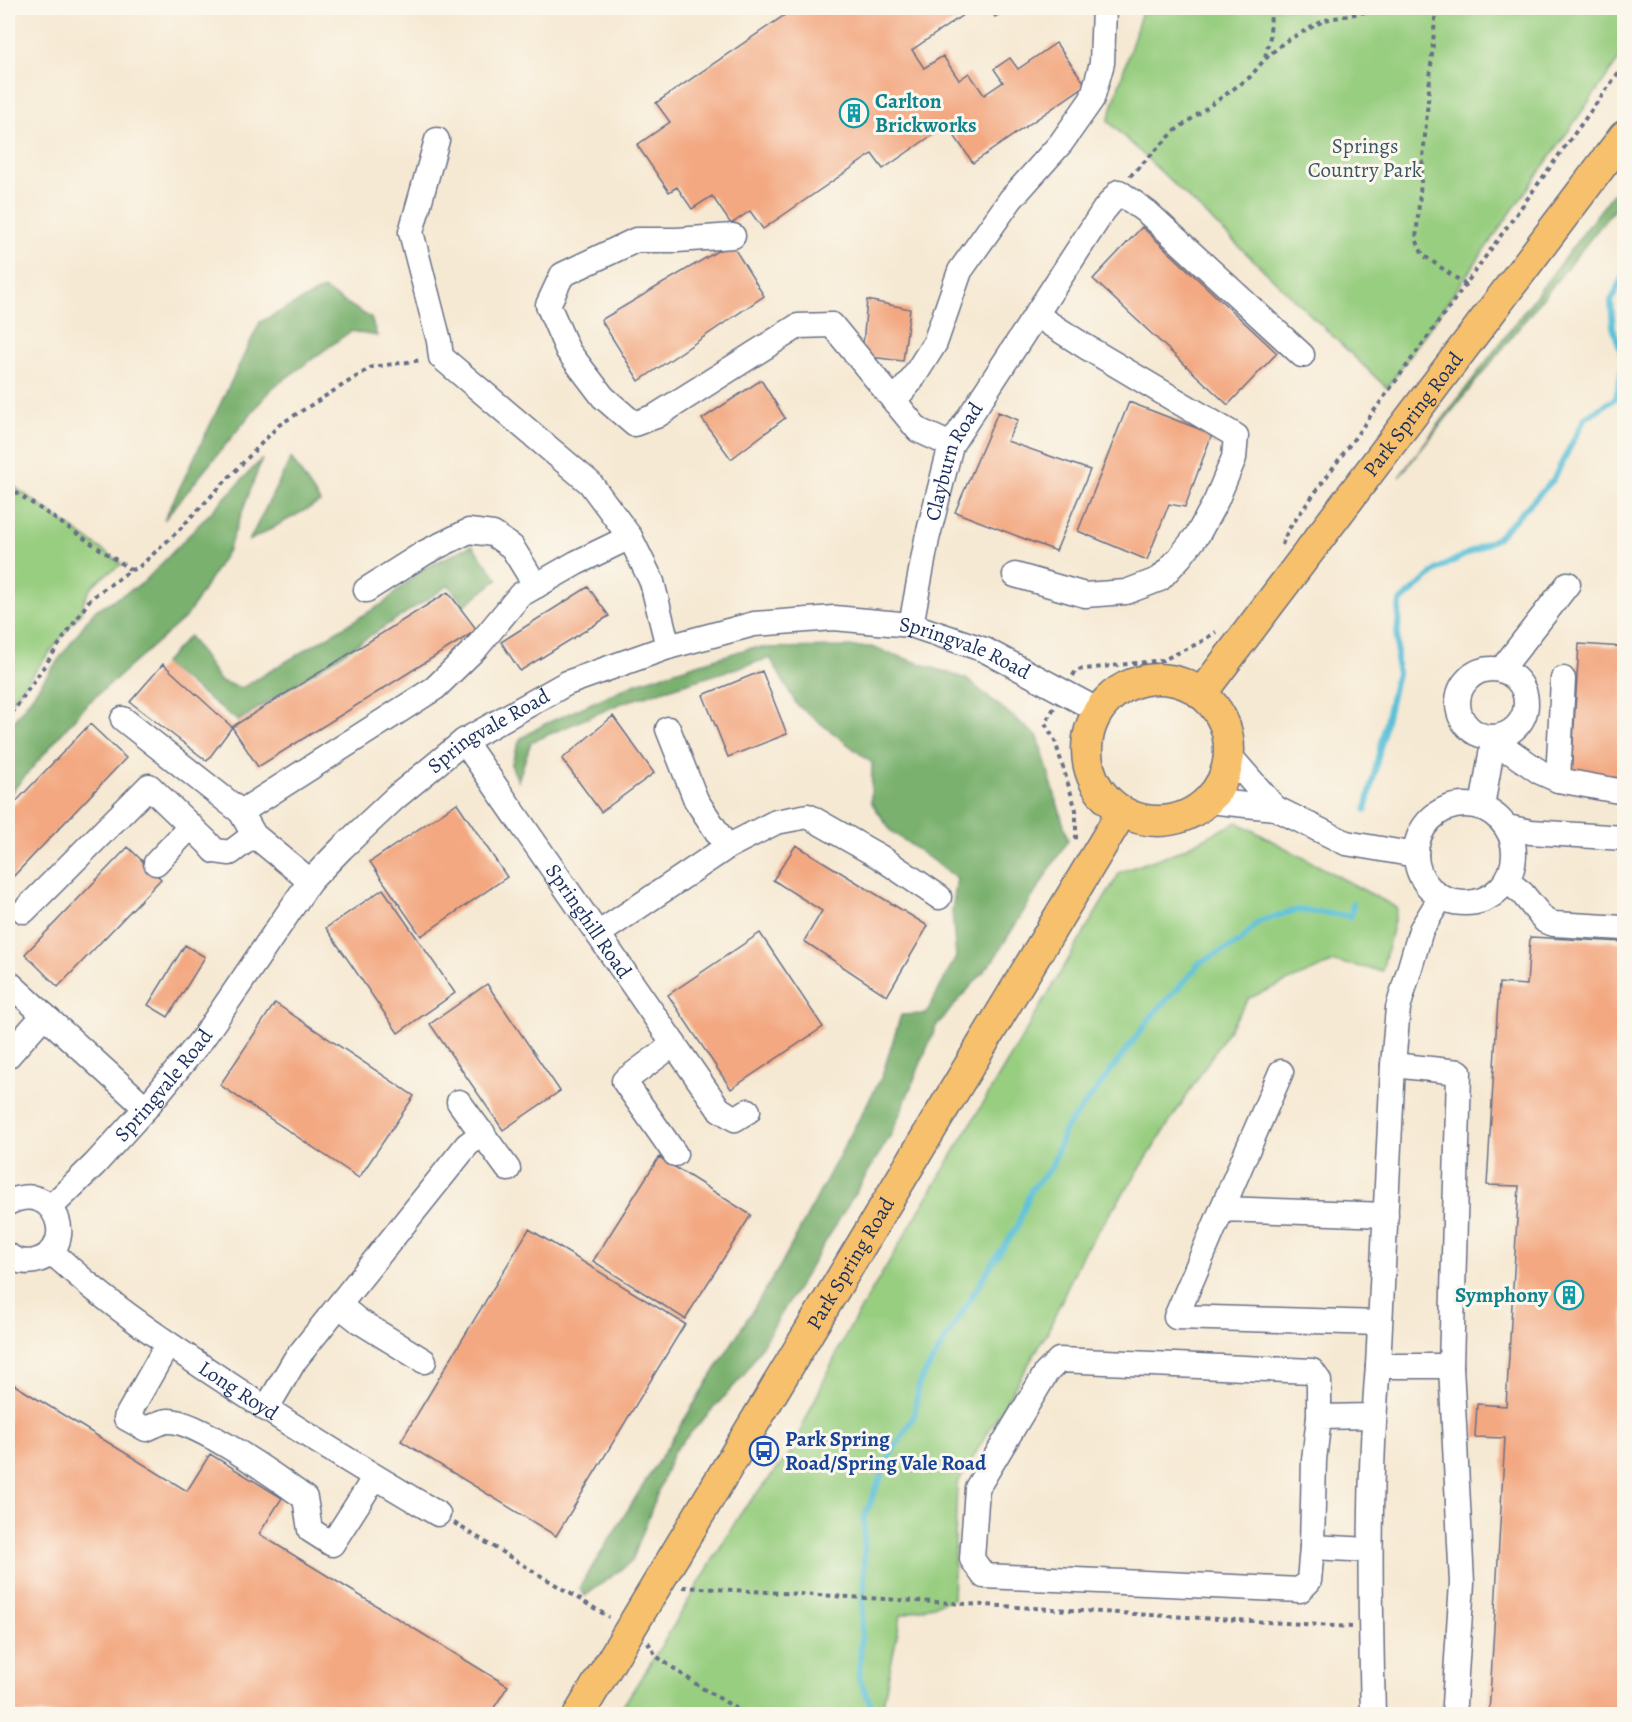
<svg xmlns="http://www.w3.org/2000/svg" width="1632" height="1722" font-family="Alegreya,serif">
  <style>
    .green { fill: #98ce80; stroke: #5a7e6f; stroke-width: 1.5 }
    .forest { fill: #7ab16e; stroke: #4a7066; stroke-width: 1.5 }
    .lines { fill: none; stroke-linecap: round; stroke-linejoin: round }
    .stream { stroke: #5ac0d8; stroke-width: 6 }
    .building { fill: #f3a881 }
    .minor-casing { stroke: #687087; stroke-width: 27 }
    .major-casing { stroke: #687087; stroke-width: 33 }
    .path { stroke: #687087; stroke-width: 4; stroke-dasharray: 4.5 4.5; stroke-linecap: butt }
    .minor { stroke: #fff; stroke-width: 24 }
    .major { stroke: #f7c06c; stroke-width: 30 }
    .labels { text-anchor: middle; stroke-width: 6; stroke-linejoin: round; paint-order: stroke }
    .culture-label { font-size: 21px; font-weight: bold; fill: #0d838f; stroke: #fbf7ec; text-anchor: start }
    .park-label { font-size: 21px; fill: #3a5766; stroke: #fbf7ec }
    .street-label { font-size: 21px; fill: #1b2f5e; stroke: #fbf7ec }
    .transit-label { font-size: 21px; font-weight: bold; fill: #164399; stroke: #fbf7ec; text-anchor: start }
  </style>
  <rect width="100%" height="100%" fill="#fbf7ec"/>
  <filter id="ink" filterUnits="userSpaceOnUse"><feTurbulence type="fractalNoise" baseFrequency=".0167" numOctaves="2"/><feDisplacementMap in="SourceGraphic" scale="12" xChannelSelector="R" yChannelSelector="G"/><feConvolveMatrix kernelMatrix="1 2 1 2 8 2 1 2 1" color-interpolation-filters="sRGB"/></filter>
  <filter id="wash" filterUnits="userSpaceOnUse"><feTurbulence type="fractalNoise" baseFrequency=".008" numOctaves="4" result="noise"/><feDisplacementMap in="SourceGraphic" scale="24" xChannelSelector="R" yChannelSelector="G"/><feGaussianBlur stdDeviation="1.35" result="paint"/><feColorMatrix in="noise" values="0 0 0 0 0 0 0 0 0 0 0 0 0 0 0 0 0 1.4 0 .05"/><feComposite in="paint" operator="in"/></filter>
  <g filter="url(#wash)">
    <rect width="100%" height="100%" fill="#f6e9d3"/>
    <path class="green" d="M1143 8H1624V52L1387 388 1108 121Z
      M8 482 122 564C101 578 86 585 81 612L8 706Z
      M1237 822 1397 908 1382 971 1334 962 1249 998 1141 1167 1083 1253 1047 1333 957 1484 953 1599 901 1615 881 1714H618L665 1640 742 1511 789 1455 845 1336 1120 872 1179 851Z"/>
    <path class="forest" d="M1624 179V197L1399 477Z
      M323 289 371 318 377 336 351 331 271 389 164 520 260 322Z
      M291 458 320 502 249 541Z
      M262 459 228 550 187 616 87 704 8 796V729L94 611 143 583Z
      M472 545 498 579 464 606 449 585 238 721 163 664 189 636 220 681 242 688 384 603 421 570Z
      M871 647 966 679 1038 737 1068 840 992 962 936 1026 892 1133 744 1375 673 1452 632 1561 585 1596 579 1588 779 1268 882 1076 901 1015 926 1014 956 957 952 911 957 878 891 831 871 802 872 763 797 705 770 658 622 703 531 742 518 781 511 765 520 739 543 725 636 683 750 648Z"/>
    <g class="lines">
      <path class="stream" d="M1366 810 1397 673V638L1400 602 1438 569 1497 538 1553 480 1585 418 1616 398 1624 360 1613 327 1611 301 1624 274
        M875 1714 859 1678 864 1588V1518L888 1459 914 1416 919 1383 991 1265 1017 1227 1031 1190 1051 1168 1065 1129 1098 1088 1154 1013 1184 982 1199 963 1240 942 1258 922 1297 910 1351 916 1353 903"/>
    </g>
    <g id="blocks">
      <path class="building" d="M795 8H973L912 50 924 68 943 56 959 80 969 73 984 95 1003 82 994 69 1010 58 1018 69 1056 43 1086 85 973 163 947 125 883 169 872 154 763 229 750 211 731 224 712 196 692 209 677 187 669 192 637 145 670 122 656 103Z
        M989 8H1009L995 17Z
        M1142 227 1277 353 1228 405 1093 279Z
        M731 243 764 296 639 381 601 320Z
        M867 300 910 309 903 361 862 356Z
        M761 380 785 418 731 459 702 419Z
        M1129 402 1212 434 1185 507 1169 504 1147 560 1078 531Z
        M998 412 1018 420 1007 441 1090 470 1056 551 955 512Z
        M588 587 609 616 520 671 501 642Z
        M448 592 477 630 258 767 232 727Z
        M1579 644 1624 647V778L1571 775Z
        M163 664 232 727 207 761 130 702Z
        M762 671 787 734 728 757 703 695Z
        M613 716 654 773 601 812 562 759Z
        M90 724 126 758 8 882V810Z
        M457 803 507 877 421 936 370 862Z
        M796 845 928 926 887 996 804 941 822 911 773 880Z
        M128 847 161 879 58 987 25 954Z
        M383 889 455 993 398 1033 326 928Z
        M760 933 823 1027 731 1089 668 995Z
        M1530 937 1624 942V1714H1489L1505 1438 1475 1437 1477 1404 1506 1406 1519 1186 1487 1185 1499 983 1527 985Z
        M185 945 205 957 168 1017 148 1005Z
        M487 984 560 1091 503 1130 430 1024Z
        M275 1003 414 1096 359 1178 220 1085Z
        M659 1157 751 1215 685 1319 593 1261Z
        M529 1229 685 1324 556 1536 401 1441Z
        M8 1381 187 1491 210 1454 282 1498 259 1534 508 1686 490 1714H8Z"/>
    </g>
  </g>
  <g filter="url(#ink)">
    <use href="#blocks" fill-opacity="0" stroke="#687087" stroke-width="1.5"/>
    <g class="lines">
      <g class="minor-casing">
        <g id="minor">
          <path d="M437 140 411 232 439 341 441 357 590 483 630 537 652 582 668 647"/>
          <path d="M733 236 677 240H636L562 275 548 305 568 351 603 397 634 424 656 416 798 326 832 325 918 430 951 445"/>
          <path d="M894 401 911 381 935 343 960 271 1011 199 1061 143 1092 99 1102 63 1104 8"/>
          <path d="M1015 575 1085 595 1126 592 1160 579 1180 557 1198 534 1216 501 1234 458 1236 436 1086 347 1036 315"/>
          <path d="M366 590 426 552 469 531 493 534 512 547 536 586"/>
          <path id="s1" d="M911 625 927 539 951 445 1104 210 1119 192 1148 213 1302 355"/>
          <circle cx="1492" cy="703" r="34"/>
          <path d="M1501 670 1568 584"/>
          <path d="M123 719 241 812 254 835 310 881"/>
          <path d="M668 729 696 800 727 847"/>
          <path id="s2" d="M464 741 719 1109 735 1119 748 1111"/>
          <path d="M1492 748 1511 752 1540 772 1558 780 1624 792"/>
          <path d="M1229 755 1275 808"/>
          <path d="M1558 780 1563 679"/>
          <path d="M1208 801 1275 808 1346 843 1416 855"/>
          <circle cx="1465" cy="854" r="49"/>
          <path d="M1482 807 1492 748V737"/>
          <path d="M241 812 435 688 477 647 520 595 576 563 630 537"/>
          <path d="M1507 827 1531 832 1624 838"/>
          <path d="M156 863 191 826"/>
          <path d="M1507 881 1522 893 1545 921 1554 924 1624 928"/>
          <path d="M24 911 149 786 207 842 215 851 230 853 254 835"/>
          <path d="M598 934 727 847 776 822 808 816 880 857 939 897"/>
          <path d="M8 982 44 1015"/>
          <path d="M674 1044 624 1081 675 1154"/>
          <path d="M8 1056 44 1015 146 1108"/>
          <path d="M1393 1065 1459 1072 1451 1366 1462 1583 1454 1704"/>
          <path d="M459 1102 508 1169"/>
          <path d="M8 1203C57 1177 80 1250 35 1261 25 1263 15 1261 8 1255"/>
          <path id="s3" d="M51 1207 95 1164 146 1108 203 1038 310 881 342 848 395 798 464 741 567 683 668 647 754 624 834 618 911 625 985 650 1099 711"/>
          <path d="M1222 1209 1281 1072"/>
          <path id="s4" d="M51 1251C102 1300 159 1338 218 1377 290 1425 363 1470 438 1514"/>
          <path d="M340 1306 359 1321 424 1361"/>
          <path d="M1379 1323 1176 1317 1222 1209 1386 1215"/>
          <path d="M168 1344 126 1418 146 1429C152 1427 161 1421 168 1421 195 1419 281 1480 305 1498L310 1530 332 1544 375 1477"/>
          <path d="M1378 1366H1451"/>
          <path d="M266 1409 295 1360 467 1145 483 1133"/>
          <path d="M1312 1547 1309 1581 1300 1590 984 1576 972 1559 977 1488 1046 1373 1059 1360 1312 1371 1319 1381V1417"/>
          <path d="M1370 1550 1312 1547 1314 1460 1319 1417 1373 1416"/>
          <path d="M1373 1714C1370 1598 1368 1482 1378 1366L1393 1065 1398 1008 1421 930 1441 897"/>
        </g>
      </g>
      <g class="major-casing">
        <g id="major">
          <circle cx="1158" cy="750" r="71"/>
          <path id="s5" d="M1201 694 1624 136"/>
          <path id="s6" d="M579 1714 1122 812"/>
        </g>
      </g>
      <path class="path" d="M1436 8 1416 239 1423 255 1466 285
        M1265 57 1270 37 1271 8
        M1130 176 1176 130 1250 77 1265 59 1284 42 1325 20 1375 10 1378 8
        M8 487 131 570 91 598 8 719
        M1282 545 1288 530 1624 65
        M131 570 138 568 176 533 279 425 372 367 422 360
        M1073 676 1076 670 1163 660 1199 643 1216 632
        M1054 708 1045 723 1055 741 1076 810V843
        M454 1523 609 1617
        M683 1587 1352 1627
        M648 1642 656 1656 702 1688 746 1714"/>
      <use href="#minor" class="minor"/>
      <use href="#major" class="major"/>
    </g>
  </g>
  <defs>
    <g id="building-ring" transform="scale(1.5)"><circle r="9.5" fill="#fbf7ec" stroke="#0f9aa8" stroke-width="1.5"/><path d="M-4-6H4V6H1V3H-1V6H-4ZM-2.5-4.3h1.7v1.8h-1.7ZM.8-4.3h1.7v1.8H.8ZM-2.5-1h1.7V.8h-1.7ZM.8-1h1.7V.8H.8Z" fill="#0f9aa8"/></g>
    <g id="bus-ring" transform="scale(1.5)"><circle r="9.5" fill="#fbf7ec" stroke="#1a4fb4" stroke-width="1.5"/><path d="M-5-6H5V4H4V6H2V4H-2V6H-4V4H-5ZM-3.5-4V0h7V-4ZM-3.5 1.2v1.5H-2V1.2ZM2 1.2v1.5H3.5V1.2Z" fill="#1a4fb4"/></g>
  </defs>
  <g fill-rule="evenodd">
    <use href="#building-ring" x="854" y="113"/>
    <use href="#building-ring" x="1569" y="1295"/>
    <use href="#bus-ring" x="764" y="1451"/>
  </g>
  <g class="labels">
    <g class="culture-label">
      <text x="875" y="108">Carlton<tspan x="875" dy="24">Brickworks</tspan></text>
      <text x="1548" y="1302" text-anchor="end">Symphony</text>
    </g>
    <g class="park-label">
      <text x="1365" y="153">Springs<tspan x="1365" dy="24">Country Park</tspan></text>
    </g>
    <g class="street-label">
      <text dy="7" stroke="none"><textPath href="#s5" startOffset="351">Park Spring Road</textPath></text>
      <text dy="7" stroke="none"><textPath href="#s1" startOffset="170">Clayburn Road</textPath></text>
      <text dy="7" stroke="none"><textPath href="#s3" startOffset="1156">Springvale Road</textPath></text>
      <text dy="7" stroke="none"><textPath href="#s3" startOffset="652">Springvale Road</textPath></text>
      <text dy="7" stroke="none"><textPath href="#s2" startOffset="219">Springhill Road</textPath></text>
      <text dy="7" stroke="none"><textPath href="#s3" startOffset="166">Springvale Road</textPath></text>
      <text dy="7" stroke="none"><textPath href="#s6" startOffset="526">Park Spring Road</textPath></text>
      <text dy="7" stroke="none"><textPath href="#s4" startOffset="234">Long Royd</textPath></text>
    </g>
    <g class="transit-label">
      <text x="785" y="1446">Park Spring<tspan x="785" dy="24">Road/Spring Vale Road</tspan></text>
    </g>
  </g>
  <rect width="1632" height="1722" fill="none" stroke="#fbf7ec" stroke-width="30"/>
</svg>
